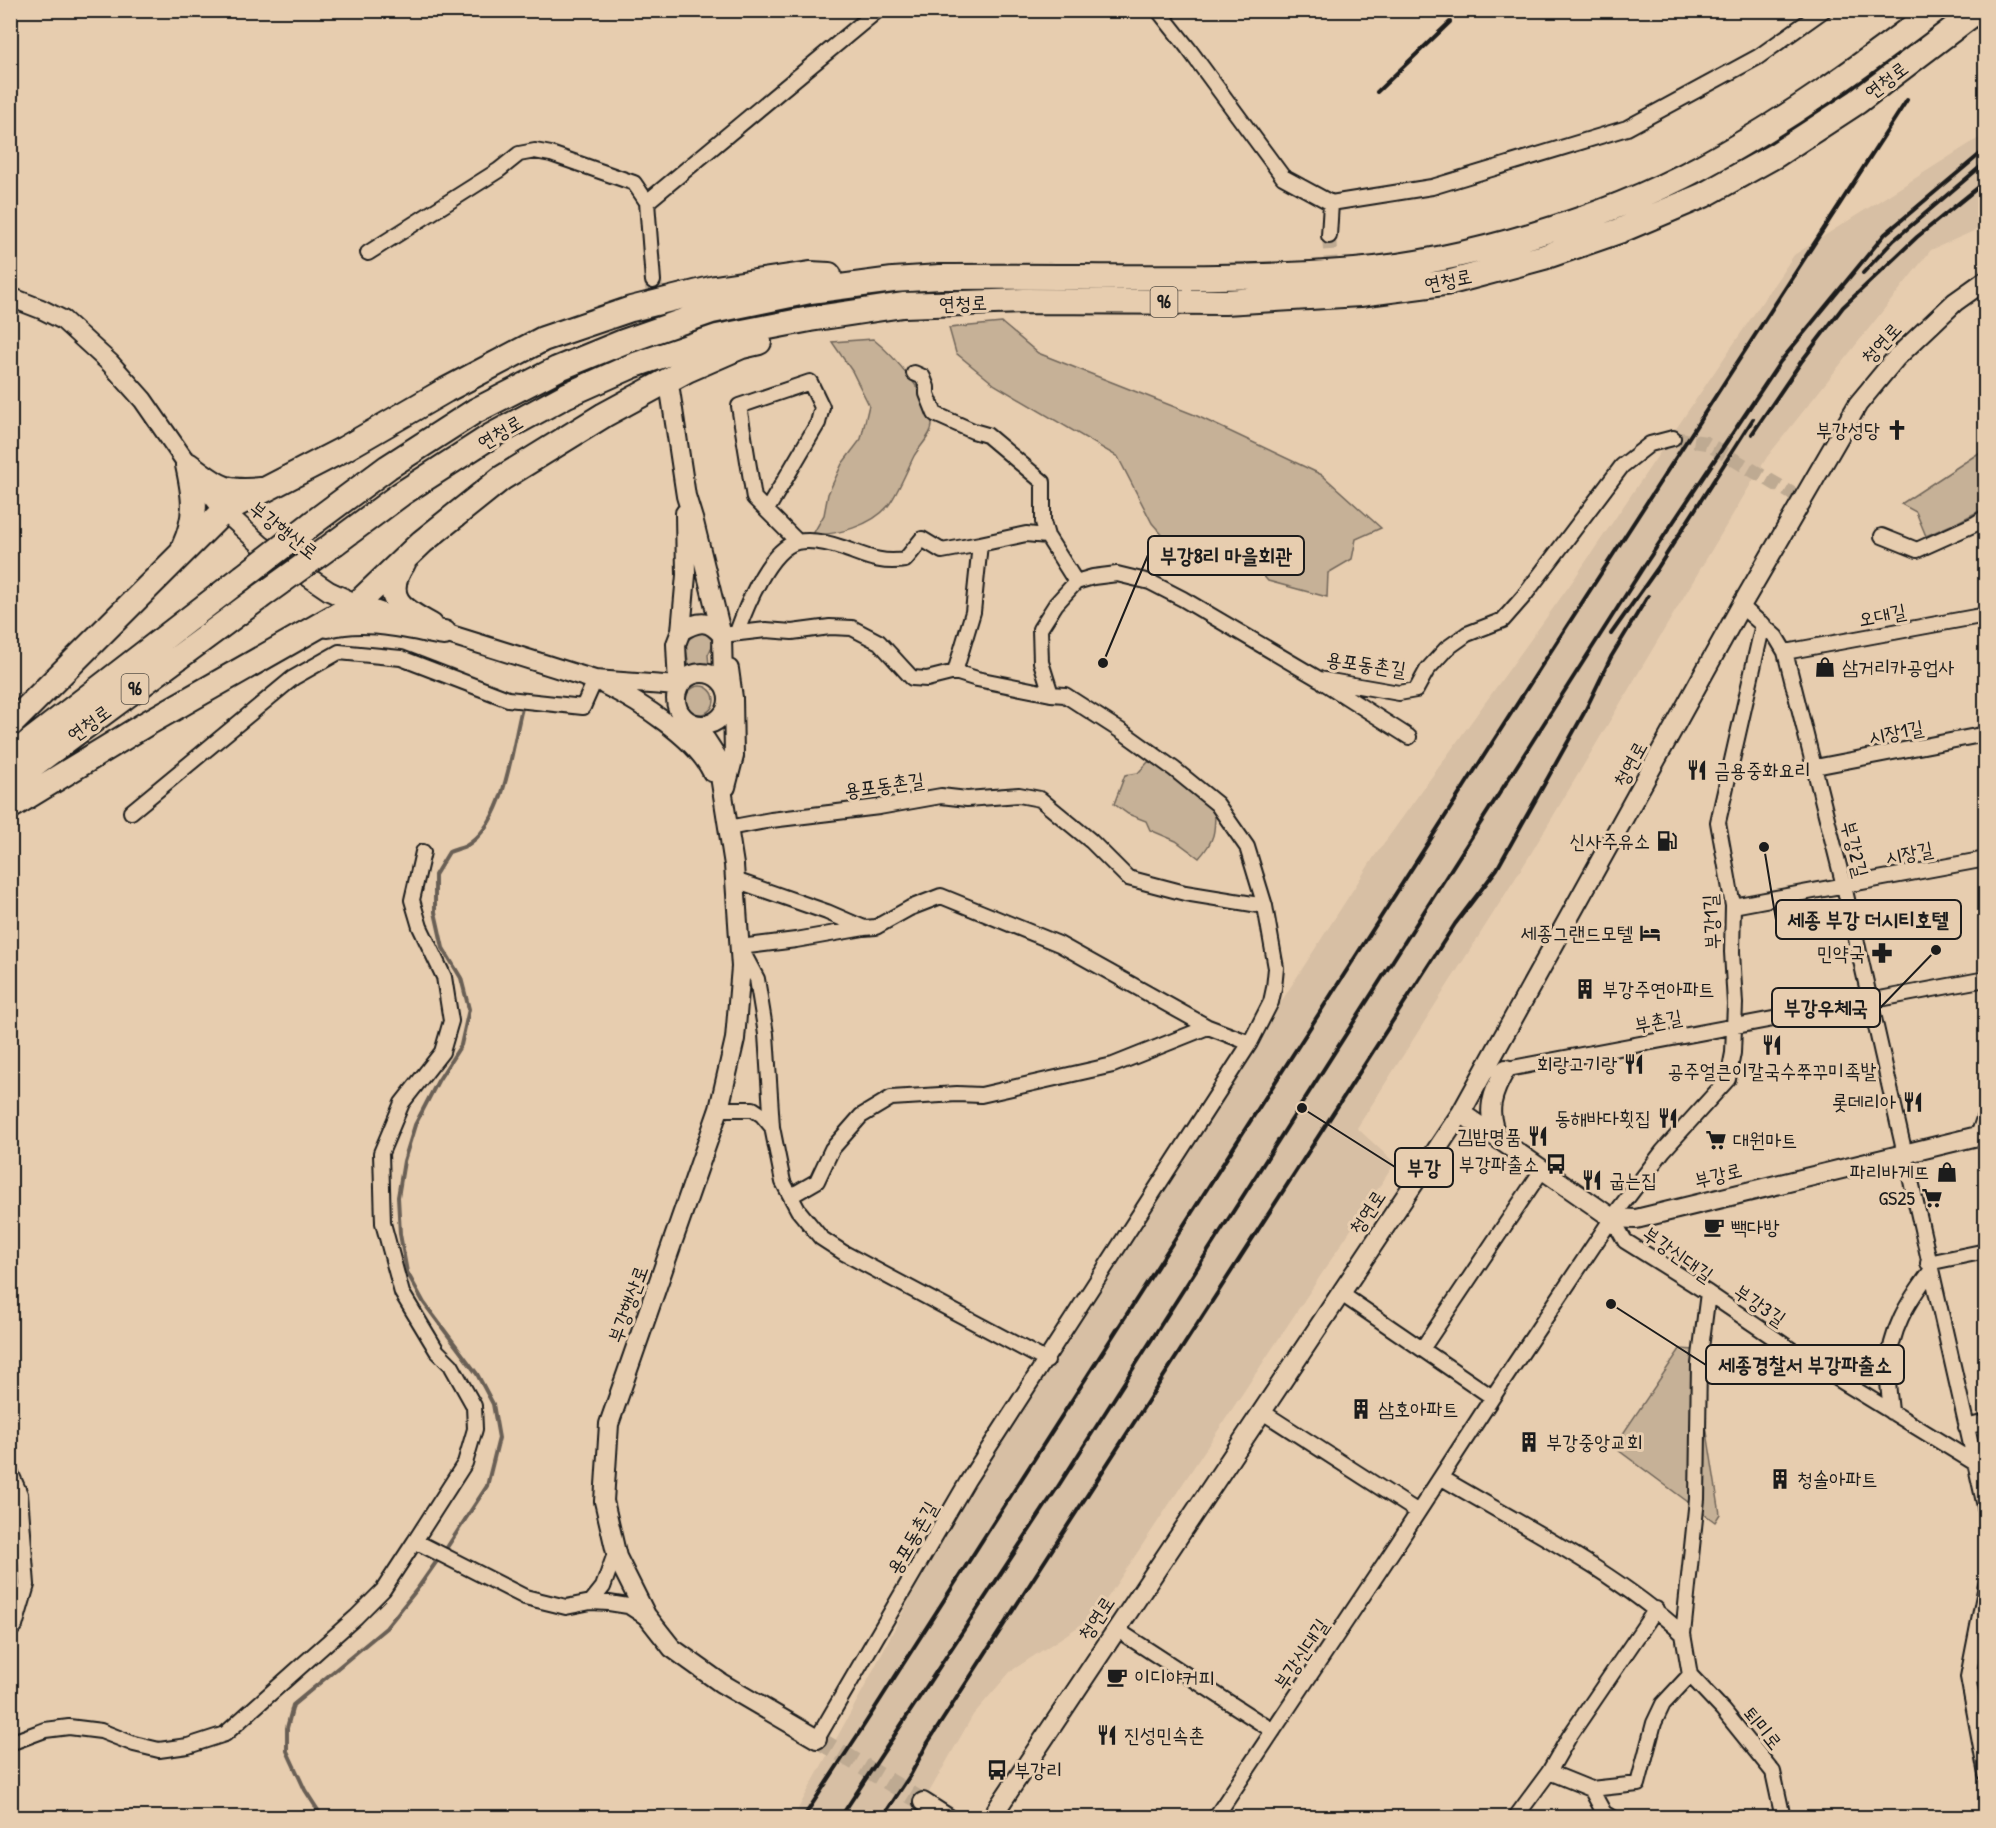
<svg xmlns="http://www.w3.org/2000/svg" width="1996" height="1828" font-family="'Patrick Hand','Poor Story',sans-serif">
  <style>
    .built { fill: #d7bfa4 }
    .green { fill: #c6b197; stroke: #71665a; stroke-width: 1.5 }
    .lines { fill: none; stroke-linecap: round; stroke-linejoin: round }
    .stream { stroke: #695f54; stroke-width: 4 }
    .street-tunnel { stroke: #beaa92; stroke-width: 14; stroke-dasharray: 14 7; stroke-linecap: butt }
    .secondary-tunnel { stroke: #beaa92; stroke-width: 18; stroke-dasharray: 18 9; stroke-linecap: butt }
    .street-casing { stroke: #1c1c1c; stroke-width: 18 }
    .secondary-casing { stroke: #1c1c1c; stroke-width: 22 }
    .highway-casing { stroke: #1c1c1c; stroke-width: 28 }
    .street { stroke: #e7cdaf; stroke-width: 14 }
    .secondary { stroke: #e7cdaf; stroke-width: 18 }
    .highway { stroke: #e7cdaf; stroke-width: 24 }
    .rail { stroke: #1c1c1c; stroke-width: 4 }
    .highway-bridge-casing { stroke: #1c1c1c; stroke-width: 28; stroke-linecap: butt }
    .highway-bridge { stroke: #e7cdaf; stroke-width: 24 }
    .labels { text-anchor: middle; stroke-width: 6; stroke-linejoin: round; paint-order: stroke }
    .shield { fill: #e7cdaf; stroke: #595148; stroke-width: 1.5 }
    .shield-label { font-size: 18px; font-weight: bold; fill: #1c1c1c }
    .street-label { font-size: 20px; fill: #1c1c1c; stroke: #e7cdaf }
    .poi-label { font-size: 20px; fill: #1c1c1c; stroke: #e7cdaf; text-anchor: start }
    .leader { fill: none; stroke: #1c1c1c; stroke-width: 2 }
    .callout-dot { fill: #1c1c1c; stroke: #e7cdaf; stroke-width: 2 }
    .callout { fill: #e7cdaf; stroke: #1c1c1c; stroke-width: 2 }
    .callout-label { font-size: 21px; text-anchor: middle; font-weight: bold; fill: #1c1c1c }
  </style>
  <rect width="100%" height="100%" fill="#e7cdaf"/>
  <filter id="ink" filterUnits="userSpaceOnUse"><feTurbulence type="fractalNoise" baseFrequency=".0167" numOctaves="2"/><feDisplacementMap in="SourceGraphic" scale="12" xChannelSelector="R" yChannelSelector="G"/><feConvolveMatrix kernelMatrix="1 2 1 2 8 2 1 2 1" color-interpolation-filters="sRGB"/></filter>
  <g filter="url(#ink)">
    <path class="built" d="M1985 134V226L1931 250 1767 457 1527 860 1357 1128 1395 1163 1096 1615 1011 1671 973 1715 915 1817 793 1818 864 1688 958 1505 1374 857 1572 582 1794 255Z"/>
    <path class="green" d="M1002 323 1038 353 1195 415 1322 475 1381 528 1356 539 1352 559 1328 573 1327 597 1268 581 1246 556 1220 547 1172 546 1152 523 1118 457 995 385 956 353 949 328Z
      M873 339C893 355 932 398 932 425 932 435 919 447 914 456 907 470 897 495 888 506 872 525 837 536 813 534L824 515 828 494 842 464 861 439 869 405 852 371 832 342Z
      M1985 449V508L1958 522 1926 536 1916 512 1901 504Z
      M698 632 706 634 714 642 708 655 709 665H689L686 650 687 641Z
      M686 700a14 14 0 1 1 28 0a14 14 0 1 1-28 0Z
      M1148 762 1159 763 1215 805C1215 831 1216 839 1199 858L1176 841 1150 830 1146 821 1128 814 1114 804 1125 775 1138 773Z
      M1680 1349 1694 1350 1720 1514 1715 1522 1614 1447Z"/>
    <g class="lines">
      <path class="stream" d="M444 1552 487 1486 499 1438 493 1404 477 1374 424 1303 407 1272 400 1234 398 1197 404 1161 415 1125 438 1081 461 1045 469 1009 461 978 443 948 435 912V875L449 852C454 850 461 848 466 846 506 822 511 750 522 708
        M323 1818 305 1790 287 1751V1728L293 1705 386 1628 418 1588 439 1558"/>
      <path class="street-tunnel" d="M1329 236 1334 309
        M1673 438 1706 443 1803 500"/>
      <path class="secondary-tunnel" d="M653 281 666 367
        M817 1739 923 1802"/>
      <g class="street-casing">
        <path id="street" d="M1158 10 1188 48 1283 177 1331 203 1432 187 1627 128 1758 57 1824 10
          M647 202 878 10
          M1329 236 1331 203
          M368 253 499 170 519 154 535 151 551 154 634 183 647 202 653 281
          M914 373 923 377 927 387V394L935 414 973 431 987 435 1043 482V522L1047 536
          M767 510 818 423 822 407 810 382 739 406 754 498 798 542
          M1882 536 1917 550 1975 524 1986 517
          M1741 606 1776 637 1785 652 1844 886 1986 1511
          M737 632C746 607 769 549 797 542 812 539 829 543 843 548 866 556 880 564 905 560L922 539 942 551 980 544
          M722 635 766 630 792 632 830 627 852 628 879 642 912 678 927 679 955 672 977 679 1051 694
          M1785 652 1986 615
          M955 672 973 612 980 544 1026 534 1047 536 1076 582
          M1323 682 1409 737
          M1815 767 1986 734
          M131 812 293 678 339 652 401 658 508 699 583 707 595 680
          M728 828 771 820 879 807 941 796 967 799 1019 795 1040 799 1091 841 1128 878 1185 893 1265 906 1276 968 1274 988 1271 1002 1250 1043 968 1480 817 1739
          M735 880 827 912 864 928 876 927 910 908 941 896 1059 944 1208 1027
          M1265 906 1247 847 1217 804 1174 769 1124 733 1065 695 1051 694 1041 662 1040 629 1056 604 1076 582 1093 577 1117 574 1150 582 1183 599 1319 679 1399 693 1416 690 1427 670 1446 649 1467 634 1503 620 1524 596 1622 466 1650 444 1673 438
          M1733 906 1986 859
          M1497 1071 1986 979
          M719 1109H753L762 1115 772 1127 783 1182 798 1210 821 1238 844 1253 1047 1361
          M772 1127 766 1034 757 979 740 947 796 940 864 928
          M1978 1136 1986 1112
          M791 1196 817 1181 832 1149 861 1116 891 1098 957 1094 981 1095 1113 1065 1208 1027 1250 1043
          M1928 1263 1986 1251
          M1340 1293 1492 1397
          M1708 1293 1799 1355 1975 1463
          M1422 1349 1542 1170
          M1261 1411 1418 1512
          M1891 1412C1890 1398 1887 1384 1888 1370 1890 1330 1907 1303 1930 1272
          M1966 1427 1986 1422
          M10 1471 20 1494 27 1585 15 1626 10 1631
          M1442 1478C1523 1526 1613 1570 1683 1634L1697 1499 1699 1364 1708 1293 1625 1241 1612 1218
          M415 1541 465 1463 475 1429 474 1406 451 1365 437 1351 402 1293 383 1223 381 1153 402 1103 442 1052 451 1021 444 977 420 927 412 900 423 852
          M1986 1585 1968 1677 1986 1774
          M591 1602 603 1587 616 1551
          M1116 1629 1273 1731
          M1683 1634 1690 1675 1723 1710 1773 1772 1783 1818
          M1968 1677 1986 1674
          M10 1743 45 1730 69 1727 101 1731 134 1744 159 1750 188 1746 225 1734 356 1617 383 1590 415 1541 525 1597 566 1607 591 1602 609 1603 628 1606 648 1619
          M1549 1772 1569 1737 1656 1609
          M1591 1789 1638 1784 1654 1723 1663 1704 1690 1675
          M1215 1818 1398 1543 1498 1389 1612 1218 1663 1151 1728 1079 1733 1053 1735 1004 1732 952 1733 906 1718 822 1763 624
          M1515 1818 1549 1772 1591 1789 1604 1813 1612 1818"/>
      </g>
      <g class="secondary-casing">
        <path id="secondary" d="M10 297 41 309 63 320 110 363 143 400 188 465 224 511 261 545 329 591 357 604 394 617
          M670 390 686 496 694 522 722 636
          M432 629 595 680 678 686 676 644 681 631C698 621 708 619 722 635L723 683
          M681 631 686 575 685 513
          M676 699a26 26 0 1 1 52 0a26 26 0 1 1-52 0Z
          M605 685C639 702 696 738 712 772
          M692 724 706 740 717 757 734 865 741 967 735 1039 719 1109 609 1424 604 1501 617 1557 646 1615 672 1648 721 1683 817 1739
          M726 787 734 756 733 698 729 669
          M1461 1113 1612 1218 1636 1219 1986 1134
          M1498 1138C1485 1112 1492 1093 1506 1069
          M923 1802 948 1818
          M991 1818 1461 1113 1741 606 1858 404 1896 358 1955 302 1986 280"/>
      </g>
      <g class="highway-casing">
        <path id="highway" d="M188 465C218 487 223 494 261 490
          M314 522 388 467 475 411 557 369 623 342 712 311 810 291 893 280 940 277C1078 275 1217 282 1355 271 1466 261 1602 220 1701 167 1784 122 1860 67 1935 10
          M335 543 401 494 491 436 567 395 632 366 717 337 810 319 903 305 1024 301 1225 302 1360 294 1451 282 1544 257 1619 231 1704 195 1776 155 1857 102 1978 10
          M184 547C198 516 195 497 188 465
          M403 563C380 598 402 610 431 626
          M328 625C366 615 405 626 444 633
          M10 725 224 511 344 449 446 390 543 339 631 309 715 288 810 274 829 275
          M10 757 243 577
          M10 782 260 597
          M10 807 146 724 357 604 422 542 502 478 604 415 687 370 742 346 759 342"/>
      </g>
      <use href="#street" class="street"/>
      <use href="#secondary" class="secondary"/>
      <use href="#highway" class="highway"/>
      <path class="rail" d="M1377 92 1450 22
        M1863 273 1894 240 1986 162
        M1752 434 1801 362 1843 307 1917 237 1986 181
        M1611 634 1657 569 1753 419
        M803 1818 859 1733 1565 629 1907 100
        M840 1818 1059 1485 1646 563 1780 362 1885 234 1986 149
        M882 1818 911 1774 927 1744 1455 924 1497 869 1584 713 1611 657 1648 596"/>
      <g class="highway-bridge-casing">
        <path id="highway-bridge" d="M243 577 314 522
          M260 597 335 543"/>
      </g>
      <use href="#highway-bridge" class="highway-bridge"/>
    </g>
  </g>
  <defs>
    <g id="church-bare" transform="scale(1.62)"><path d="M-1.2-6h2.4v3.5h3.3v2.4h-3.3V6h-2.4V-.1h-3.3v-2.4h3.3Z" fill="#1c1c1c" stroke="#e7cdaf" stroke-width="2.5" paint-order="stroke"/></g>
    <g id="shop-bare" transform="scale(1.62)"><path d="M-5-2.5h2.3a2.7 3.5 0 0 1 5.4 0H5L5.5 6h-11ZM-1.5-2.5h3a1.5 2.3 0 0 0-3 0Z" fill="#1c1c1c" stroke="#e7cdaf" stroke-width="2.5" paint-order="stroke"/></g>
    <g id="restaurant-bare" transform="scale(1.62)"><path d="M-5-6h1v4h1v-4h1v4h1v-4h1v5L-1.5 .5V6h-2V.5L-5-1ZM5-6V6H3V1.5H1.5Q1.5-4 5-6Z" fill="#1c1c1c" stroke="#e7cdaf" stroke-width="2.5" paint-order="stroke"/></g>
    <g id="fuel-bare" transform="scale(1.62)"><path d="M-5.5-6h7V0h2V4h1.3V-2.5L3-4.5l.8-.8L6-3V5H2.5V1h-1V6h-7ZM-4.2-4.7v3.2H.2V-4.7Z" fill="#1c1c1c" stroke="#e7cdaf" stroke-width="2.5" paint-order="stroke"/></g>
    <g id="hotel-bare" transform="scale(1.62)"><path d="M-6-4.5h1.5V1H6V5H4.5V3h-9V5H-6ZM-4 0a1.8 1.8 0 1 1 3.6 0ZM.5 0V-2.5h3Q6-2.5 6 0Z" fill="#1c1c1c" stroke="#e7cdaf" stroke-width="2.5" paint-order="stroke"/></g>
    <g id="pharmacy-bare" transform="scale(1.62)"><path d="M-2-6h4v4h4v4h-4v4h-4v-4h-4v-4h4Z" fill="#1c1c1c" stroke="#e7cdaf" stroke-width="2.5" paint-order="stroke"/></g>
    <g id="building-bare" transform="scale(1.62)"><path d="M-4-6H4V6H1V3H-1V6H-4ZM-2.5-4.3h1.7v1.8h-1.7ZM.8-4.3h1.7v1.8H.8ZM-2.5-1h1.7V.8h-1.7ZM.8-1h1.7V.8H.8Z" fill="#1c1c1c" stroke="#e7cdaf" stroke-width="2.5" paint-order="stroke"/></g>
    <g id="supermarket-bare" transform="scale(1.62)"><path d="M-6-5.5h2.5l.6 2H6L4.5 2H-2.5L-4.4-4H-6ZM-1.5 3.2a1.3 1.3 0 1 0 .1 0ZM3 3.2a1.3 1.3 0 1 0 .1 0Z" fill="#1c1c1c" stroke="#e7cdaf" stroke-width="2.5" paint-order="stroke"/></g>
    <g id="bus-bare" transform="scale(1.62)"><path d="M-5-6H5V4H4V6H2V4H-2V6H-4V4H-5ZM-3.5-4V0h7V-4ZM-3.5 1.2v1.5H-2V1.2ZM2 1.2v1.5H3.5V1.2Z" fill="#1c1c1c" stroke="#e7cdaf" stroke-width="2.5" paint-order="stroke"/></g>
    <g id="cafe-bare" transform="scale(1.62)"><path d="M-5.5-4.5H6V0H3Q3 3.5 0 3.5H-2.5Q-5.5 3.5-5.5 0ZM3-3.2v2h1.7v-2ZM-6 4.5H4V6H-6Z" fill="#1c1c1c" stroke="#e7cdaf" stroke-width="2.5" paint-order="stroke"/></g>
  </defs>
  <g fill-rule="evenodd">
    <use href="#church-bare" x="1897" y="430"/>
    <use href="#shop-bare" x="1825" y="667"/>
    <use href="#restaurant-bare" x="1697" y="770"/>
    <use href="#fuel-bare" x="1667" y="841"/>
    <use href="#hotel-bare" x="1650" y="933"/>
    <use href="#pharmacy-bare" x="1882" y="953"/>
    <use href="#building-bare" x="1585" y="989"/>
    <use href="#restaurant-bare" x="1772" y="1045"/>
    <use href="#restaurant-bare" x="1634" y="1064"/>
    <use href="#restaurant-bare" x="1913" y="1102"/>
    <use href="#restaurant-bare" x="1668" y="1118"/>
    <use href="#restaurant-bare" x="1538" y="1136"/>
    <use href="#supermarket-bare" x="1716" y="1140"/>
    <use href="#bus-bare" x="1556" y="1164"/>
    <use href="#shop-bare" x="1947" y="1172"/>
    <use href="#restaurant-bare" x="1592" y="1180"/>
    <use href="#supermarket-bare" x="1932" y="1198"/>
    <use href="#cafe-bare" x="1714" y="1227"/>
    <use href="#building-bare" x="1361" y="1409"/>
    <use href="#building-bare" x="1529" y="1442"/>
    <use href="#building-bare" x="1780" y="1479"/>
    <use href="#cafe-bare" x="1117" y="1677"/>
    <use href="#restaurant-bare" x="1107" y="1735"/>
    <use href="#bus-bare" x="997" y="1770"/>
  </g>
  <g class="labels">
    <g class="shield">
      <rect x="1150.5" y="287" width="27" height="30" rx="4.5"/>
      <rect x="121.5" y="674" width="27" height="30" rx="4.5"/>
    </g>
    <g class="shield-label">
      <text x="1164" y="308">96</text>
      <text x="135" y="695">96</text>
    </g>
    <g class="street-label">
      <text transform="translate(1886 80) rotate(-37)" y="7">연청로</text>
      <text transform="translate(1448 280) rotate(-11)" y="7">연청로</text>
      <text transform="translate(963 303) rotate(-2)" y="7">연청로</text>
      <text transform="translate(1881 343) rotate(-47)" y="7">청연로</text>
      <text transform="translate(500 432) rotate(-30)" y="7">연청로</text>
      <text transform="translate(284 530) rotate(38)" y="7">부강행산로</text>
      <text transform="translate(1882 615) rotate(-11)" y="7">오대길</text>
      <text transform="translate(1366 664) rotate(8)" y="7">용포동촌길</text>
      <text transform="translate(89 723) rotate(-36)" y="7">연청로</text>
      <text transform="translate(1896 732) rotate(-11)" y="7">시장1길</text>
      <text transform="translate(1630 764) rotate(-61)" y="7">청연로</text>
      <text transform="translate(884 785) rotate(-8)" y="7">용포동촌길</text>
      <text transform="translate(1855 849) rotate(76)" y="7">부강2길</text>
      <text transform="translate(1909 853) rotate(-11)" y="7">시장길</text>
      <text transform="translate(1711 922) rotate(-93)" y="7">부강1길</text>
      <text transform="translate(1658 1021) rotate(-11)" y="7">부촌길</text>
      <text transform="translate(1718 1175) rotate(-14)" y="7">부강로</text>
      <text transform="translate(1367 1212) rotate(-56)" y="7">청연로</text>
      <text transform="translate(1678 1254) rotate(35)" y="7">부강신대길</text>
      <text transform="translate(628 1304) rotate(-70)" y="7">부강행산로</text>
      <text transform="translate(1760 1305) rotate(34)" y="7">부강3길</text>
      <text transform="translate(912 1538) rotate(-60)" y="7">용포동촌길</text>
      <text transform="translate(1096 1618) rotate(-56)" y="7">청연로</text>
      <text transform="translate(1301 1654) rotate(-56)" y="7">부강신대길</text>
      <text transform="translate(1763 1728) rotate(51)" y="7">퇴미로</text>
    </g>
    <g class="poi-label">
      <text x="1880" y="437" text-anchor="end">부강성당</text>
      <text x="1842" y="674">삼거리카공업사</text>
      <text x="1714" y="777">금용중화요리</text>
      <text x="1650" y="848" text-anchor="end">신사주유소</text>
      <text x="1633" y="940" text-anchor="end">세종그랜드모텔</text>
      <text x="1865" y="960" text-anchor="end">민약국</text>
      <text x="1602" y="996">부강주연아파트</text>
      <text x="1617" y="1071" text-anchor="end">회랑고기랑</text>
      <text x="1772" y="1078" text-anchor="middle">공주얼큰이칼국수쭈꾸미족발</text>
      <text x="1896" y="1109" text-anchor="end">롯데리아</text>
      <text x="1651" y="1125" text-anchor="end">동해바다횟집</text>
      <text x="1521" y="1143" text-anchor="end">김밥명품</text>
      <text x="1733" y="1147">대원마트</text>
      <text x="1539" y="1171" text-anchor="end">부강파출소</text>
      <text x="1930" y="1179" text-anchor="end">파리바게뜨</text>
      <text x="1609" y="1187">굽는집</text>
      <text x="1915" y="1205" text-anchor="end">GS25</text>
      <text x="1731" y="1234">빽다방</text>
      <text x="1378" y="1416">삼호아파트</text>
      <text x="1546" y="1449">부강중앙교회</text>
      <text x="1797" y="1486">청솔아파트</text>
      <text x="1134" y="1684">이디야커피</text>
      <text x="1124" y="1742">진성민속촌</text>
      <text x="1014" y="1777">부강리</text>
    </g>
  </g>
  <path class="leader" d="M1103 663L1148 555M1764 847L1776 920M1936 950L1880 1008M1302 1108L1395 1167M1611 1304L1706 1365"/>
  <g class="callout-dot">
    <circle cx="1103" cy="663" r="6"/>
    <circle cx="1764" cy="847" r="6"/>
    <circle cx="1936" cy="950" r="6"/>
    <circle cx="1302" cy="1108" r="6"/>
    <circle cx="1611" cy="1304" r="6"/>
  </g>
  <g class="callout">
    <rect x="1148" y="536" width="156" height="39" rx="6"/>
    <rect x="1776" y="900" width="185" height="39" rx="6"/>
    <rect x="1772" y="988" width="108" height="39" rx="6"/>
    <rect x="1395" y="1148" width="58" height="39" rx="6"/>
    <rect x="1706" y="1345" width="198" height="39" rx="6"/>
  </g>
  <g class="callout-label">
    <text x="1226" y="563">부강8리 마을회관</text>
    <text x="1868" y="927">세종 부강 더시티호텔</text>
    <text x="1826" y="1015">부강우체국</text>
    <text x="1424" y="1175">부강</text>
    <text x="1805" y="1372">세종경찰서 부강파출소</text>
  </g>
  <rect width="1996" height="1828" fill="none" stroke="#e7cdaf" stroke-width="36"/>
  <rect x="18" y="18" width="1960" height="1792" fill="none" stroke="#1c1c1c" stroke-width="2" filter="url(#ink)"/>
</svg>
